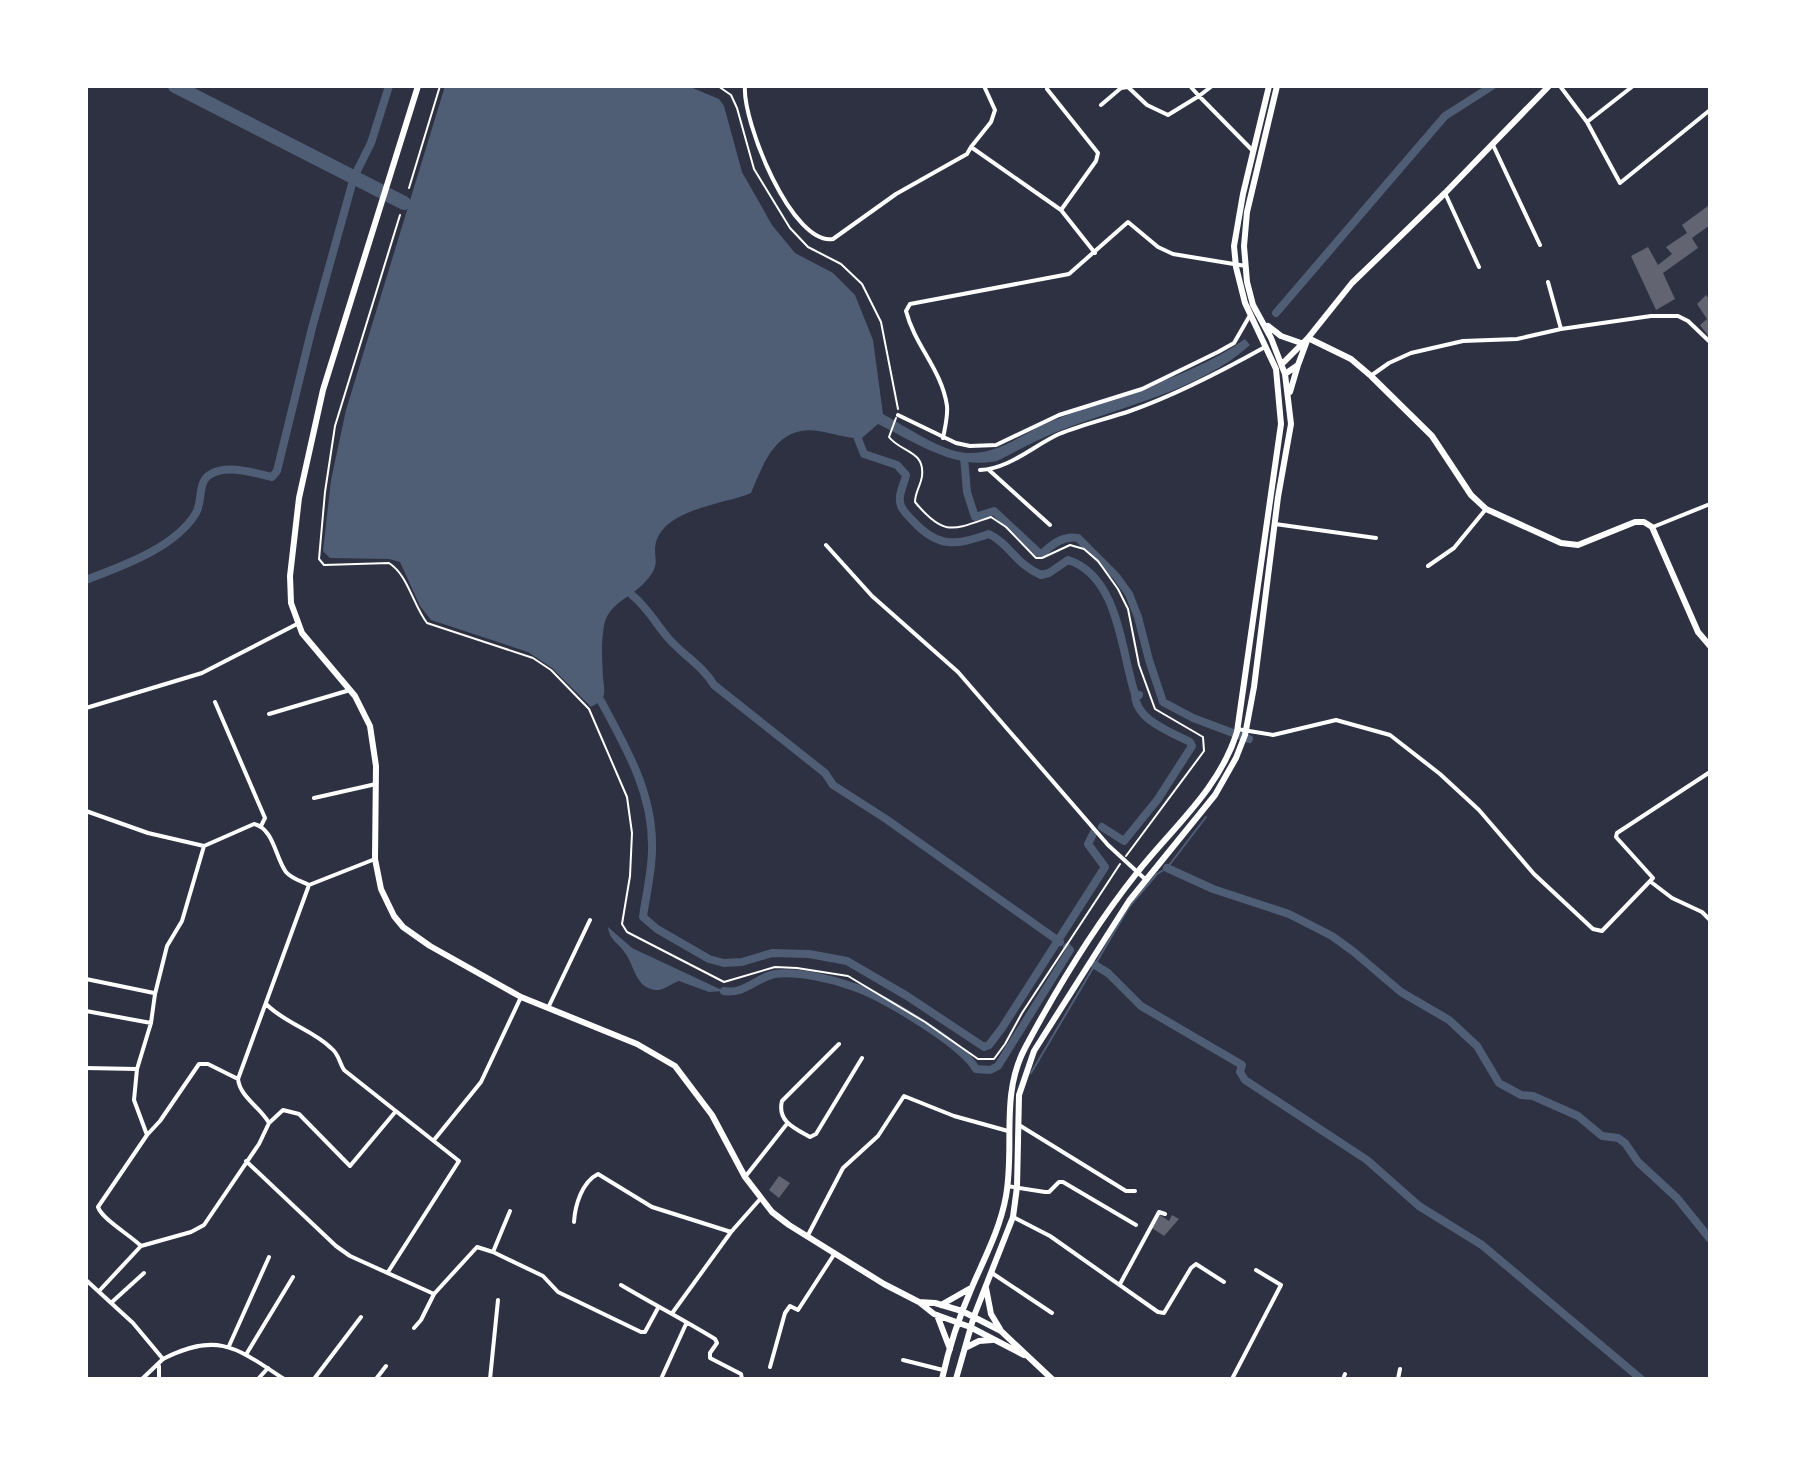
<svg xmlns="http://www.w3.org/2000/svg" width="1796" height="1465" font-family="'PT Sans',sans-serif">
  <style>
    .water { fill: #4f5d75 }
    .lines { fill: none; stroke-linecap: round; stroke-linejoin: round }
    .stream { stroke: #4f5d75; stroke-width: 2 }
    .canal { stroke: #4f5d75; stroke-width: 8 }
    .river { stroke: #4f5d75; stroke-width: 14 }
    .building { fill: #626471 }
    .path { stroke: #fff; stroke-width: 2 }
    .minor { stroke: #fff; stroke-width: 4 }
    .tertiary { stroke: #fff; stroke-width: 4 }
    .primary { stroke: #fff; stroke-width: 6 }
  </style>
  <rect width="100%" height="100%" fill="#2d3142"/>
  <path class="water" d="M445 86H688L719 99 724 106 742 172 772 225 795 253 833 273 855 295 873 340 883 414C905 426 941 451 966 453 999 455 1024 432 1052 421 1115 395 1189 379 1245 339L1250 345C1201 390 1120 407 1059 431 1038 439 1017 451 997 461 954 470 915 442 878 424L862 438C847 439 833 433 818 431 777 425 764 462 751 493 725 504 672 508 658 537 649 556 665 561 645 582 631 598 608 603 604 626 601 642 602 660 603 676 603 681 605 689 604 694 603 701 596 704 591 707L552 668 528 652 431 620 420 606 400 562 389 559 330 558 323 551 331 480 346 410Z
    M608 927 632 948 724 991 709 992 679 981C672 983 663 991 656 990 635 988 635 966 625 953 619 943 609 940 608 927Z"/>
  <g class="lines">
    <path class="stream" d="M1031 1073 1129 907 1157 874 1167 868 1206 817"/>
    <path class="canal" d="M1276 313 1445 116 1492 86
      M858 439 864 454 897 465 906 475C904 485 897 496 901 506 903 511 909 517 913 521 939 549 956 545 989 534 1010 544 1014 563 1041 575L1049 573 1068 560C1119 576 1121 652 1135 694L1139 695
      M964 457 967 492 975 517 994 511 1041 555C1051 545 1063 535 1078 538L1116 576 1129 594 1138 617 1149 660 1163 702 1193 718 1249 739
      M86 580C122 566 175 548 196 513 203 501 197 481 211 474 228 464 254 473 272 477L277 471 312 328 354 177 371 143 389 86
      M632 595C648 608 656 624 669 639 684 656 702 665 714 685L825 773 833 785 886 819 1060 942
      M601 701C625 746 652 791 652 844 653 868 646 894 643 917L657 929 709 959 724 963 742 962 772 953 809 954 847 961 907 996 984 1047 989 1045 1002 1028 1105 867 1088 844 1094 832
      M1102 827 1124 841 1158 799 1192 746 1190 742C1171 732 1135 720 1135 694
      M1167 868 1213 889 1289 914 1332 936 1354 952 1401 992 1449 1020 1477 1046 1499 1083 1521 1095 1533 1096 1578 1116 1602 1136 1618 1138 1625 1143 1638 1162 1677 1198 1710 1239
      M1095 965 1108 973 1141 1006 1242 1065 1240 1072 1245 1080 1367 1160 1419 1206 1482 1245 1641 1379
      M724 991C744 995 757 977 775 974 799 971 832 979 854 987 883 997 962 1044 976 1069L990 1070 998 1066 1070 950 1067 947"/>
    <path class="river" d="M175 86 404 203"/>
  </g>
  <path class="building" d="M1708 206 1710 225 1692 238 1698 248 1663 273 1675 299 1656 310 1631 256 1648 247 1658 265 1672 254 1666 247 1687 233 1682 225Z
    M1706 295 1710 300V338L1700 325 1707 319 1697 304Z
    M779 1176 790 1183 779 1198 769 1190Z
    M1160 1215 1169 1221 1172 1215 1179 1219 1164 1236 1152 1228Z"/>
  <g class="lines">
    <path class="path" d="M718 86 731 95 737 108 754 169 790 228 808 247 841 264 862 284 881 322 898 409
      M409 188 440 86
      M400 215 335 426 325 492 319 559 324 565 389 563C408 575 413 605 427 623L533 658 551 670 589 709 627 797 632 833 630 876 622 924 627 932 724 982 775 967 797 968 848 976 925 1022 978 1059H994L1005 1044 1022 1013 1120 864
      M896 418 889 437C900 452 925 450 922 476 921 485 915 492 915 502 944 537 953 530 991 517L1006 527 1036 558H1042L1070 545 1084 549 1098 561 1118 589 1128 609 1139 665 1155 709 1203 737 1204 751 1126 856"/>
    <path class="minor" d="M745 86C742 121 792 246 833 239L896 194 967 154 971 147 1061 210 1095 253
      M1190 86 1199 96 1212 86
      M1560 86 1587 122 1620 183 1710 110
      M1047 89 1098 153 1096 161 1061 210
      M1101 105 1121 88 1128 87 1147 105 1168 115 1199 96 1253 151
      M1587 122 1633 86
      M1493 145 1540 245
      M971 147 991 122 995 110 984 86
      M1445 193 1479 267
      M1548 282 1561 329
      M1372 375 1389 363 1411 353 1463 341 1517 339 1561 329 1651 316H1678L1688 321 1710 342
      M898 415 956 443 970 446 996 445 1059 415 1142 389 1218 352 1234 343 1249 317
      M943 438C945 428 948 416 947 406 942 370 915 346 906 311L910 304 1069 274 1128 222 1158 247 1173 254 1246 266
      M980 470C1009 469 1033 446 1059 434 1081 425 1106 419 1130 411 1176 395 1222 371 1265 347
      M989 470 1050 525
      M1275 524 1376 538
      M1653 527 1710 504
      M826 545 872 596 958 672 1108 845 1145 879
      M1428 566 1454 548 1486 509
      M215 702 265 818 261 826
      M269 714 350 690
      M1237 729 1273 735 1336 720 1390 735 1440 774 1479 810 1534 874 1593 929 1602 931 1653 878 1616 837 1617 833 1710 772
      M314 798 376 784
      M86 811 148 833 204 846
      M1651 882 1672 898 1702 912 1710 920
      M86 979 154 993
      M266 1004C286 1024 313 1030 331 1048 339 1054 339 1062 344 1070L459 1161 388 1272
      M548 1008 590 920
      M86 1011 151 1023
      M839 1044 782 1101C777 1121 794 1128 810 1137L816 1134 862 1058
      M86 1068 136 1069
      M269 1123 283 1110 299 1114 350 1166 396 1111
      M1019 1125 1126 1191H1135
      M147 1135 160 1121 199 1064H208L238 1079 309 885
      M434 1140 481 1082 521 997
      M246 1161 336 1246 350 1256 434 1294
      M745 1177 786 1125
      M1007 1186 1045 1192H1049L1059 1182H1063L1136 1225
      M1013 1217 1050 1236 1158 1312 1164 1313 1191 1268 1196 1264 1224 1282
      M574 1222C575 1205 582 1182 598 1174L652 1207 731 1232
      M807 1237 843 1168 878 1136 904 1096 954 1116 1008 1131
      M141 1246C130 1235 102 1219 98 1207L147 1135 134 1100 137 1069 151 1023 155 994 167 946 182 921 204 846 254 824C274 829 275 857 286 872 292 879 301 881 309 885L375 859
      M493 1252 543 1276 558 1292 641 1332H645L658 1308
      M992 1273 1052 1313
      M1120 1284 1159 1212 1165 1214
      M621 1285C653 1304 684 1320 715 1339L717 1343 710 1353V1358L741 1374 742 1379
      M100 1290 141 1246 191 1232 204 1225 259 1144 269 1123C260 1107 240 1097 238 1079
      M112 1302 144 1273
      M673 1312 731 1232 761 1198
      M414 1328 421 1320 434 1294 477 1247 493 1252 510 1211
      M229 1346 269 1257
      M247 1353 293 1277
      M903 1360 943 1370
      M770 1367 785 1313 790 1306 798 1310 835 1253
      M142 1379 163 1359
      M159 1379V1366
      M258 1379 268 1368
      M314 1379 361 1317
      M376 1379 386 1366
      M490 1379 498 1300
      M661 1379 686 1324
      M1232 1379 1281 1285 1256 1270
      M1343 1379 1345 1374
      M1398 1379 1400 1369"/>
    <path class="tertiary" d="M86 708 202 673 297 624
      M86 1280 133 1323 163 1359C218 1331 237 1348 284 1379"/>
    <path class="primary" d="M418 86 323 390 299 498 290 576 291 603 302 633 355 696 370 726 376 766 375 859 381 889 394 916 403 927 430 946 521 997 637 1044 675 1066 712 1115 745 1177 772 1212 789 1225 884 1284 919 1302 934 1314 970 1327 1024 1355
      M1268 326 1281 336 1301 343
      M1308 338 1351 359 1371 376 1432 436 1471 495 1486 509 1561 543 1578 545 1635 522H1644L1652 527 1698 632 1710 646
      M1282 364 1308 338 1352 283 1445 193 1549 86
      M1285 374 1298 365 1308 338
      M1290 392 1298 365
      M986 1288 991 1314 1000 1329
      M919 1302 935 1303 962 1311 1001 1331 1052 1379
      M941 1305 969 1289
      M937 1315 950 1349
      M965 1348 979 1341 992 1340
      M942 1379C949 1347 959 1317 972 1287 985 1257 1000 1229 1006 1196 1015 1146 1000 1095 1025 1048 1057 988 1094 927 1136 874 1172 828 1219 790 1237 732L1281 424 1276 369 1245 303 1236 267 1234 246 1243 194 1269 86
      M956 1379 974 1316 1013 1217 1017 1187 1019 1095 1034 1051 1129 901 1215 795 1236 758 1245 735 1254 687 1278 497 1291 424 1285 374 1271 338 1253 305 1247 282 1244 246 1247 212 1277 86"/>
  </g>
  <rect width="1796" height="1465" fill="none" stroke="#ffffff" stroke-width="176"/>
</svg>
